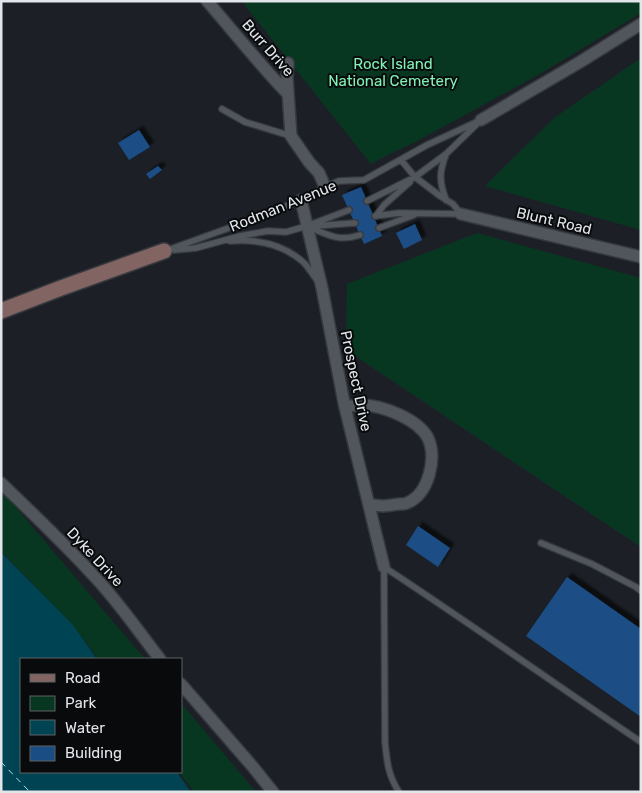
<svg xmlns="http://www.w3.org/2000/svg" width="642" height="793" font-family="Rubik,sans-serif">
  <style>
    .green { fill: #083721 }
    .water { fill: #004352 }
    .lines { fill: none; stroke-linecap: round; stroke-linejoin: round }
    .ferry { stroke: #9ae9ff; stroke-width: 1; stroke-dasharray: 6 5; stroke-linecap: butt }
    .building { fill: #1b4d85; filter: url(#shadow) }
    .lane-casing { stroke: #363a3f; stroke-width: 8 }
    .street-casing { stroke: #363a3f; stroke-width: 14 }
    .secondary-casing { stroke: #363a3f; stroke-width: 18 }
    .lane { stroke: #51565d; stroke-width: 5.5 }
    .street { stroke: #51565d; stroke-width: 11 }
    .secondary { stroke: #826463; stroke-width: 15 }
    .labels { text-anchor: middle; stroke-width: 4; stroke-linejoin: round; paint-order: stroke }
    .street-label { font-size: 15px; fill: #e2e5e9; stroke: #080a0c }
    .park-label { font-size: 15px; fill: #80f2b3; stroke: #080a0c }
  </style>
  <defs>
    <filter id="shadow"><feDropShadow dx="4.5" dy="-4.5" stdDeviation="1" flood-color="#0009"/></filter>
  </defs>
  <rect width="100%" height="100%" fill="#1c2026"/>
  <path class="green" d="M243 1H641V13L538 75 419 140 390 154 371 164 247 8Z
    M641 58V230L485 186 554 118Z
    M477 233 641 278V547L346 350 347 284Z
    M1 490 145 659H98L73 625 1 551Z
    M181 703 256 792H194L179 772H181Z"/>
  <path class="water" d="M1 552 73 625 97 659H21V772H177L191 792H1Z"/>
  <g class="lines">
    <path class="ferry" d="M1 762 30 792"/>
  </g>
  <path class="building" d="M139 130 150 147 129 160 118 143Z
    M158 166 162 170 150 179 146 174Z
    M361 187 382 236 364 244 342 195Z
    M415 224 422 240 404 249 396 233Z
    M418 526 450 548 438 567 406 545Z
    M567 577 641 629V717L526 636Z"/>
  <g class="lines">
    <g class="lane-casing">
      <path id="lane" d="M222 109 245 122 291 136
        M446 200C439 181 439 173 446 154
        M367 201 415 177 446 154 477 124
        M375 216 399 213 461 214 453 204 440 196 415 177 401 160
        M376 216 384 205 410 182
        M314 226 355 223
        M309 227C329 235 338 242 360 235
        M379 228 414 215
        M230 241C256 239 282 244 302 261 308 266 312 274 317 280
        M174 250 196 248 240 236 268 231 286 232 307 226 349 210
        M165 251 262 216 301 200 325 187 339 181 364 180 427 145 481 120
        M541 543 592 564 636 587 641 591
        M384 567C471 624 555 684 641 742
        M384 567 385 742C387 762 388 775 399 792"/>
    </g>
    <g class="street-casing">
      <path id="street" d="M207 1C234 32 259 64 287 93
        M288 63 287 77 291 136 309 162 319 173 325 187
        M481 120 580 62 641 24
        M301 200 322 288 344 403 384 567
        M461 214 641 257
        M345 407C350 406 356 405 361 405 382 405 418 419 428 438 437 458 429 494 407 503 405 504 402 504 399 504 386 506 382 507 369 504
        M1 483C32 513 64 543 93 575 118 601 138 631 160 659
        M181 684 253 767 273 792"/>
    </g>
    <g class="secondary-casing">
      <path id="secondary" d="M1 311 61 288 164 251"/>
    </g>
    <use href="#lane" class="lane"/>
    <use href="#street" class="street"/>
    <use href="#secondary" class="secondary"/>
  </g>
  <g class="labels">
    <g class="street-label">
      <text transform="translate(268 48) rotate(49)" y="5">Burr Drive</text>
      <text transform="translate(283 206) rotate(-22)" y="5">Rodman Avenue</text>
      <text transform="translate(554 221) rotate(13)" y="5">Blunt Road</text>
      <text transform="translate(356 381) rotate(78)" y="5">Prospect Drive</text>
      <text transform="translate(95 557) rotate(47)" y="5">Dyke Drive</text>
    </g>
    <g class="park-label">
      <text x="393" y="69">Rock Island<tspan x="393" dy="17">National Cemetery</tspan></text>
    </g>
  </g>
  <rect width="642" height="793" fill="none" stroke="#e2e5e9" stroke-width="5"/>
  <rect x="20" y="658" width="162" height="115" fill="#080a0c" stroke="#5f6264"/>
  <rect x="30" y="674" width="25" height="8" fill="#826463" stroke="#5f6264"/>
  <text x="65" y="683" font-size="15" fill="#e2e5e9">Road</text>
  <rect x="30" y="696" width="25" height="15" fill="#083721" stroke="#5f6264"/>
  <text x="65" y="708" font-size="15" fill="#e2e5e9">Park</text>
  <rect x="30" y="720" width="25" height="15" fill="#004352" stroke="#5f6264"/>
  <text x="65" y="733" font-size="15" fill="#e2e5e9">Water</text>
  <rect x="30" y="746" width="25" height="15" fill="#1b4d85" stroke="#5f6264"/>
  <text x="65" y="758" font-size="15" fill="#e2e5e9">Building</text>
</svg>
